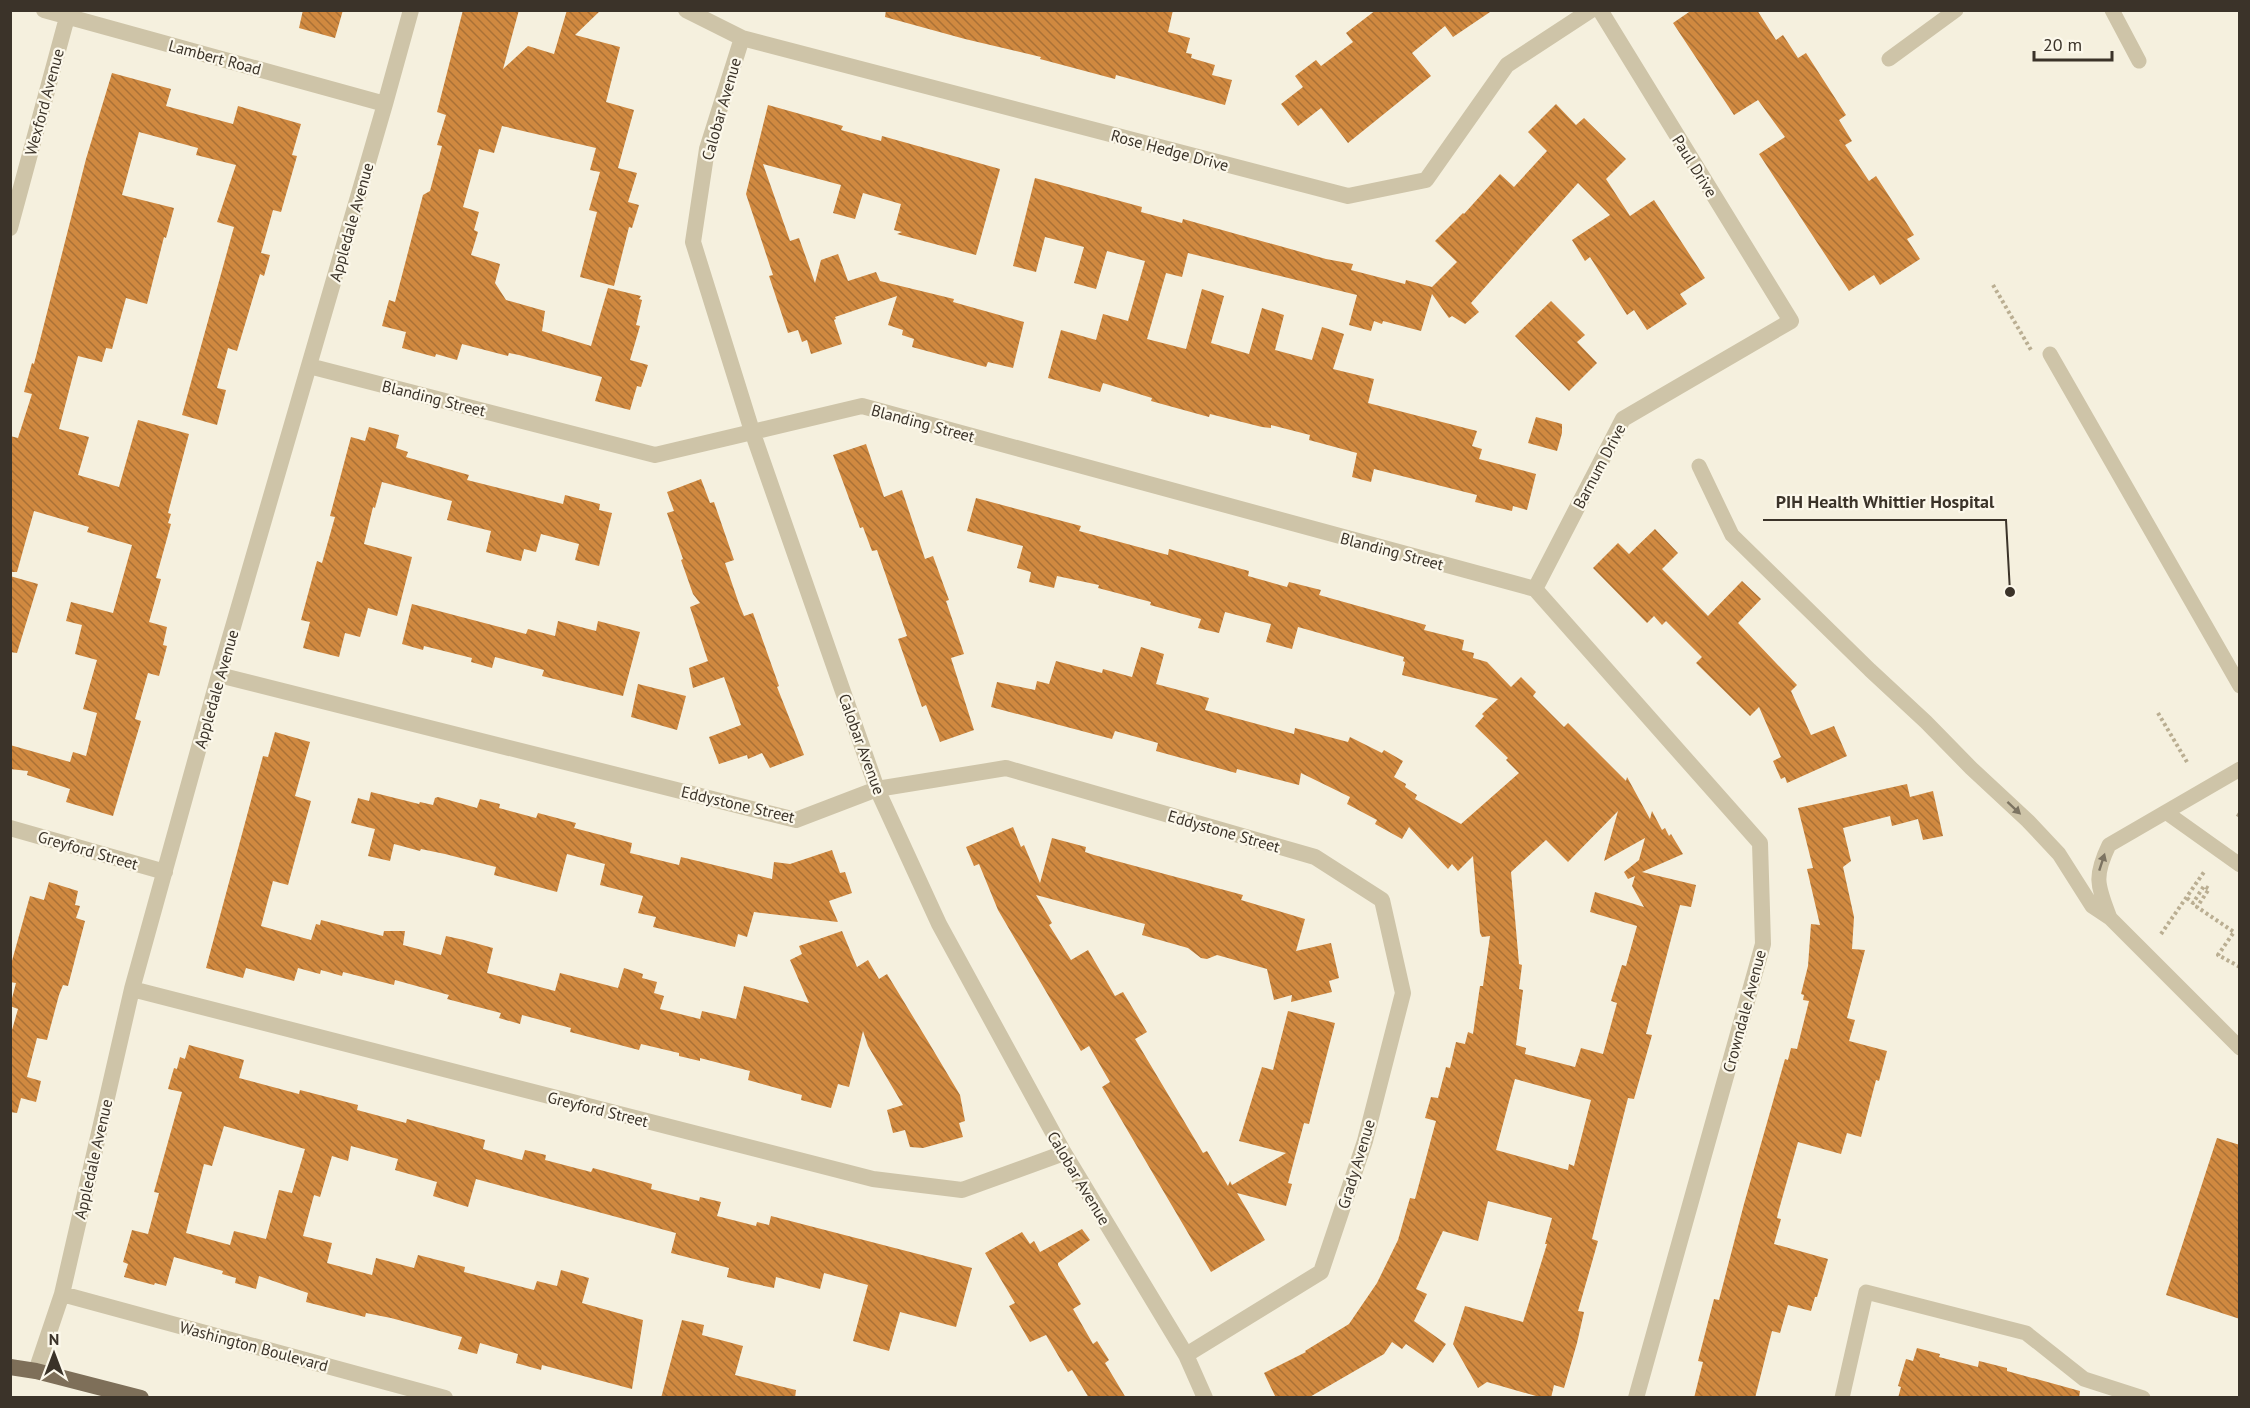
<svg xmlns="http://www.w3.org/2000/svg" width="2250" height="1408" font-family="'PT Sans',sans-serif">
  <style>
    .building { fill: url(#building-back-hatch); fill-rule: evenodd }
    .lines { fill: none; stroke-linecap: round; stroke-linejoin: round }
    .path { stroke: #baae92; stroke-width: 4; stroke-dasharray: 3 3; stroke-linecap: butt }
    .service { stroke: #cec4a8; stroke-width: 15 }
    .minor { stroke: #cec4a8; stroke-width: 16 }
    .primary { stroke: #7e6f59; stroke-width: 16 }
    .oneway { fill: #7d7462 }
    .labels { text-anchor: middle; stroke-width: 4.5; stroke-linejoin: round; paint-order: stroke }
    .street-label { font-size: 16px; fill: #3b3329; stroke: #fcf8eb }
    .leader { fill: none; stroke: #3b3329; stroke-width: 2 }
    .callout-dot { fill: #3b3329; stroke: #fcf8eb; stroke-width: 2 }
    .callout-label { font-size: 18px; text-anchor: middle; font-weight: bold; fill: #3b3329; stroke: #fcf8eb; stroke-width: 4.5; stroke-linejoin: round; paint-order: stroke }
  </style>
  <defs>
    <pattern id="building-back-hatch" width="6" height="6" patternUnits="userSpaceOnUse" patternTransform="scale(1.5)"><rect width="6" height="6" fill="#d08940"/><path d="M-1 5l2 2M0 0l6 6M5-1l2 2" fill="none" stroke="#aa7136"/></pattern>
  </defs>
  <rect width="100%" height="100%" fill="#f5f0de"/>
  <path class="building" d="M303 10H343L335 38 299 28Z
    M463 10H519L503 69 528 46 554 54 567 10H601L575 35 620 47 606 102 634 110 618 168 637 173 628 202 639 205 632 228 629 227 614 286 580 277 597 212 589 210 600 172 590 170 596 148 502 126 494 153 479 149 463 207 479 212 474 230 478 232 471 255 500 264 495 283 506 300 545 311 542 331 591 346 608 288 641 296 639 299 642 300 636 325 640 326 630 360 648 365 641 387 637 386 630 410 595 401 602 377 519 355 509 353 508 356 462 344 457 360 436 354 435 357 402 348 406 332 382 326 389 300 395 302 423 195 430 191 442 146 437 145 446 115 437 112Z
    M886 10H1173L1168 32 1190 38 1186 53 1192 54 1191 58 1215 65 1212 75 1232 80 1225 105 1116 75 1115 79 1040 59 1041 57 965 39 885 17Z
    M1376 10H1493L1453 37 1445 26 1412 53 1431 76 1348 143 1321 108 1298 126 1281 104 1303 87 1295 76 1316 60 1321 66 1353 42 1346 33Z
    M1692 10H1757L1776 40 1783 35 1798 58 1806 53 1846 115 1839 120 1852 141 1845 145 1869 181 1876 176 1904 219 1914 235 1907 239 1920 259 1880 285 1874 275 1849 291 1759 154 1785 137 1758 100 1734 115 1673 23Z
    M112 73 171 89 166 106 233 124 238 106 301 124 292 155 297 156 281 212 273 210 261 253 270 255 264 276 260 274 237 351 228 348 217 388 226 390 217 425 182 415 234 227 217 222 236 165 196 155 198 148 139 132 122 195 174 208 166 238 164 237 147 304 126 298 112 349 106 348 102 362 78 356 59 429 89 437 78 475 119 487 138 420 189 434 168 513 171 514 168 523 171 524 156 578 161 579 149 622 167 627 163 645 167 646 159 676 148 673 135 719 141 721 113 816 66 802 70 789 27 775 28 771 10 769V745L70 762 73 752 86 756 97 713 83 709 97 660 75 654 82 625 66 621 71 602 113 613 132 545 87 532 89 527 34 511 17 572H10V436L18 438 32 394 24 392 32 363 34 364 86 159Z
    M1556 104 1576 125 1584 118 1626 159 1606 179 1630 216 1654 200 1705 278 1680 294 1687 304 1647 330 1634 310 1627 315 1590 257 1585 261 1572 240 1610 215 1578 183 1471 303 1479 312 1465 324 1452 316 1449 318 1432 294 1421 331 1383 321 1382 324 1374 321 1371 331 1349 325 1357 295 1188 253 1182 277 1166 273 1147 339 1186 349 1202 289 1224 296 1211 343 1249 354 1262 308 1284 315 1275 350 1312 360 1322 327 1344 334 1333 369 1374 379 1368 403 1477 431 1472 446 1482 449 1479 459 1536 474 1527 510 1513 506 1512 511 1475 502 1477 495 1374 469 1371 482 1352 477 1357 453 1309 440 1310 435 1271 425V428L1262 427 1210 414 1209 417 1151 401 1152 398 1103 383 1100 392 1048 378 1061 330 1096 340 1103 314 1128 321 1145 261 1107 251 1096 289 1074 283 1084 247 1045 237 1036 272 1013 266 1035 178 1142 207 1141 212 1182 223 1183 219 1326 259 1353 264 1351 270 1405 284 1406 280 1432 287 1457 262 1435 241 1463 213 1464 214 1500 174 1514 187 1547 151 1528 132Z
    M768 105 843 126 841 130 881 141 882 136 1000 169 976 255 897 234 902 232 894 230 901 204 863 193 855 219 833 213 841 185 763 164 790 241 799 238 815 283 821 260 838 254 848 281 876 272 880 281 954 299 953 302 1024 322 1013 368 988 362 986 367 912 347 914 339 902 335 903 330 888 325 897 296 835 317 836 319 834 320 842 344 811 354 807 340 802 342 798 330 788 333 769 276 773 275 746 194Z
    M1551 301 1585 335 1577 342 1597 363 1569 391 1515 336Z
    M1536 417 1562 424V433L1557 451 1528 443Z
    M369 427 399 435 396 448 408 452 406 457 469 475 467 480 563 504 565 495 600 504 599 510 612 513 599 566 575 560 579 544 541 534 536 552 524 549 521 561 486 552 491 531 447 520 452 501 382 482 375 508 373 507 364 544 412 557 397 616 368 608 360 637 345 633 339 657 303 648 310 622 301 620 317 561 322 563 335 517 330 516 351 437 365 441Z
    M866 444 884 497 902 490 925 559 933 556 949 600 946 601 964 654 951 658 974 730 940 742 926 705 922 707 898 639 907 636 877 550 872 551 863 527 860 528 833 455Z
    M701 479 710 503 714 502 734 560 725 563 739 604 744 616 753 613 779 686 777 687 804 755 770 768 762 753 748 759 747 755 719 764 709 737 741 725 724 677 693 688 689 668 708 661 690 607 700 603 693 594 681 560 683 559 667 513 674 511 667 492Z
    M976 498 1081 526 1079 531 1168 555 1169 549 1249 571 1248 576 1287 587 1289 582 1321 590 1319 595 1426 625 1424 630 1464 640 1462 650 1474 653 1473 658 1487 662 1511 687 1521 677 1536 692 1533 696 1564 727 1568 723 1626 781 1627 777 1650 819 1652 811 1662 830 1665 828 1669 836 1671 834 1683 854 1642 872 1696 885 1691 907 1680 905 1646 1034 1652 1035 1634 1099 1628 1098 1592 1239 1598 1241 1578 1311 1584 1312 1577 1343 1564 1388 1554 1385 1551 1398H1543L1487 1382 1478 1388 1453 1344 1465 1306 1523 1322 1547 1244H1545L1552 1218 1488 1201 1478 1241 1443 1231 1416 1289 1427 1294 1414 1321 1446 1344 1433 1363 1406 1344 1402 1349 1392 1342 1384 1354 1308 1398H1276L1264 1373 1306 1352 1305 1351 1349 1324 1377 1283 1398 1240 1410 1198 1415 1199 1436 1121 1425 1118 1431 1097 1438 1098 1446 1067 1450 1068 1456 1042 1465 1044 1468 1032 1473 1034 1480 986H1483L1490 936 1482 937 1480 933 1473 856 1458 871 1452 864 1448 869 1409 827 1402 839 1375 824 1377 820 1347 804 1350 797 1301 773 1299 785 1237 769 1236 773 1156 751 1158 743 1115 731 1112 739 991 707 997 682 1035 690 1037 681 1049 684 1056 661 1102 673 1103 669 1132 677 1141 647 1164 654 1156 684 1209 698 1205 710 1294 734 1295 728 1348 742 1350 737 1382 753 1384 750 1403 761 1394 777 1406 784 1405 787 1417 795 1415 799 1461 824 1519 773 1506 760 1508 758 1475 726 1484 716 1482 714 1498 699 1402 675 1405 662 1403 661 1404 657 1298 627 1292 649 1266 642 1271 624 1225 612 1219 633 1198 628 1201 619 1150 605 1151 602 1098 588 1099 585 1057 576 1054 588 1029 582 1031 572 1017 568 1023 546 967 531ZM1618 811 1604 861 1645 838 1639 860 1624 872 1628 879 1635 876 1632 886 1644 907 1595 892 1590 912 1637 926 1626 966 1622 965 1611 1001 1617 1003 1603 1054 1581 1048 1575 1067 1525 1054 1526 1048 1516 1045 1523 990 1519 989 1522 965 1519 964 1511 872 1546 840 1568 862ZM1515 1079 1591 1100 1574 1166 1569 1164 1568 1170 1496 1150Z
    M1655 529 1678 553 1662 569 1708 616 1742 581 1761 599 1738 623 1797 685 1791 691 1811 735 1834 726 1847 756 1787 783 1785 777 1781 779 1773 761 1781 757 1759 707 1750 716 1696 663 1702 657 1666 621 1662 625 1654 616 1647 623 1593 568 1618 543 1629 554Z
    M10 576 38 584 17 653 10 652Z
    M412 604 526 634 528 629 555 636 558 621 596 631 598 621 640 632 623 696 542 676 544 670 495 657 492 668 471 662 472 658 424 646 423 650 402 644Z
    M638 684 686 696 677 730 631 717Z
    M275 732 310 742 295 796 311 801 288 885 273 881 261 926 311 940 316 924 320 925 321 920 383 936 384 931H405L403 945 441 955 446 936 464 940 493 948 487 973 555 991 560 973 618 988 624 968 643 974 642 978 657 982 654 993 664 996 660 1009 700 1019 702 1011 736 1019 744 986 809 1003 790 960 802 954 799 946 842 931 857 967 868 960 879 979 887 974 929 1043 960 1095 965 1121 959 1123 963 1137 923 1148 910 1147 905 1130 893 1133 887 1110 903 1105 868 1046 863 1031 849 1087 838 1084 831 1108 801 1100 802 1095 748 1080 750 1071 700 1058V1061L679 1056V1053L641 1044 639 1050 570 1032 571 1028 522 1015 520 1024 499 1018 501 1013 447 999 449 995 395 980 394 985 343 972 342 976 321 970 320 974 298 968 294 981 246 968 243 978 206 968 263 756 268 757Z
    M1907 784 1910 797 1933 791 1943 836 1923 840 1918 819 1892 826 1890 816 1843 828 1851 861 1843 867 1854 917 1852 949 1865 950 1847 1018 1855 1020 1849 1041 1887 1051 1879 1081 1876 1080 1861 1137 1847 1133 1841 1154 1798 1142 1778 1213 1777 1218 1781 1219 1774 1244 1828 1259 1817 1297H1815L1811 1311 1788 1305 1780 1333 1772 1331 1755 1398H1694L1703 1362 1698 1361 1714 1299 1719 1300 1744 1204 1785 1059 1788 1060 1791 1048 1797 1049 1809 1001 1803 1000 1804 995 1801 994 1808 966 1811 924 1820 925 1807 869 1813 868 1798 808Z
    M371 792 419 804 420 802 433 805 435 798 438 797 477 808 480 799 500 804 499 808 536 818 538 813 576 823 574 828 632 843 630 853 679 865 681 857 772 879 774 862 790 864 832 850 840 873 845 872 852 893 829 901 838 922 754 912 747 937 738 934 735 947 653 927 656 917 638 913 643 896 600 885 605 864 567 854 557 892 494 875 496 867 445 854 421 849 420 851 394 844 390 861 368 856 375 829 351 823 358 798 369 801Z
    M1013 827 1021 847 1024 845 1040 883 1052 838 1086 847 1085 852 1094 855 1243 895 1241 900 1305 919 1296 951 1331 943 1339 978 1329 981 1332 992 1291 1002 1292 995 1274 1000 1267 969 1217 955 1207 959 1201 958 1188 948 1142 935 1145 924 1036 895 1052 923 1049 925 1071 960 1088 950 1115 996 1123 992 1147 1032 1135 1039 1203 1153 1207 1151 1228 1186 1230 1181 1232 1185 1286 1153 1239 1141 1262 1067 1273 1070 1288 1011 1335 1023 1309 1124 1304 1123 1288 1183 1292 1184 1286 1206 1237 1193 1265 1240 1211 1272 1102 1087 1110 1082 1089 1046 1081 1051 998 910 979 864 974 866 966 847Z
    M49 882 78 891 75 905 80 906 76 918 85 921 68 986 63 985 59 995 47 1040 37 1038 27 1077 41 1081 36 1102 21 1098 17 1113 10 1112V1037L18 1009 10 1006 16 983 10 982V968L30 896 44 900Z
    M189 1045 244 1060 239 1078 299 1094 300 1090 358 1105 357 1110 406 1123 407 1119 485 1140 483 1149 522 1160 525 1150 546 1155 545 1160 591 1172 593 1168 652 1184 651 1189 699 1201 700 1197 721 1202 717 1216 756 1226 757 1222 769 1225 771 1216 972 1268 956 1327 900 1312 889 1351 853 1341 868 1285 824 1273 820 1289 776 1277 774 1288 746 1282 727 1277 729 1268 671 1253 676 1233 476 1179 468 1207 433 1196 437 1182 395 1170 398 1159 351 1146 348 1161 332 1156 320 1197 314 1195 303 1236 332 1243 327 1263 372 1275 376 1258 414 1268 418 1255 465 1267 464 1272 534 1290 537 1281 557 1286 561 1270 589 1278 582 1303 643 1320 632 1389 542 1365 541 1370 516 1363 518 1354 480 1343 477 1354 458 1349 462 1337 391 1318 366 1313 365 1317 306 1302 308 1293 259 1276 256 1289 235 1283 236 1278 222 1274 223 1271 174 1257 166 1286 155 1283 154 1285 124 1277 128 1264 123 1262 132 1230 148 1234 159 1193 154 1192 182 1092 168 1089 174 1068 177 1069 180 1057 185 1059ZM224 1126 305 1149 292 1193 279 1190 266 1239 234 1231 230 1245 186 1233 204 1164 212 1166Z
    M2217 1138 2240 1145V1319L2166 1295Z
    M1082 1229 1090 1240 1058 1263V1265L1081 1304 1073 1309 1093 1344 1097 1341 1109 1360 1105 1363 1126 1398H1089L1072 1370 1068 1372 1046 1335 1030 1342 1009 1306 1015 1303 985 1253 1022 1232 1030 1244 1034 1241 1040 1252Z
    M682 1320 704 1325 702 1335 743 1346 735 1375 796 1390 795 1398H661Z
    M1917 1348 1940 1354 1939 1357 1978 1367 1979 1361 2007 1368V1371L2080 1391 2079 1398H1898L1901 1387 1898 1386 1906 1359 1913 1361Z"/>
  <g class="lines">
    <path class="path" d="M1993 285 2031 350
      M2158 713 2187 762
      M2237 814 2240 816
      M2187 898 2193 903 2204 886 2209 889 2197 907 2234 932 2218 955 2240 967
      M2161 934 2204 872"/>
    <path class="service" d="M2112 10 2139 61
      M1889 59 1956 10
      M2050 354 2240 686
      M1699 466 1732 535 1870 670 1926 722 1971 768 2028 821 2059 854 2092 906 2110 918 2240 1048
      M2167 813 2240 865
      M2110 918C2098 886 2093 878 2109 845L2240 769
      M1842 1398 1866 1292 2026 1333 2084 1379 2143 1398"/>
    <path class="minor" d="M44 10 385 104
      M686 10 742 38 1348 196 1426 180 1507 65 1591 10
      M742 38 707 149 693 242 752 431 877 789 939 924 1064 1153 1186 1355 1205 1398
      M10 228 69 10
      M309 366 655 455 862 406 1535 589
      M1535 589 1760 843 1763 944 1636 1398
      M1535 589 1623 419 1791 321 1600 10
      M219 675 796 820 877 789 1006 768 1315 857 1382 900 1403 993 1365 1141 1321 1272 1186 1355
      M10 828 165 872
      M132 989 873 1179 962 1190 1064 1153
      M62 1294 445 1398
      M36 1371 62 1294 132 989 219 675 385 104 411 10"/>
    <path class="primary" d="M10 1367 36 1371 141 1398"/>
  </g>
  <defs><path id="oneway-solid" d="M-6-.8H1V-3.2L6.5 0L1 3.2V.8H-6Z" transform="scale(1.5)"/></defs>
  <g class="oneway">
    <use href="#oneway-solid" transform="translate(2014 808) rotate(43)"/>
    <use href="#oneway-solid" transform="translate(2102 862) rotate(-72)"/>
  </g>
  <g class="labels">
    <g class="street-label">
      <text transform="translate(215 57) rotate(15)" y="6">Lambert Road</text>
      <text transform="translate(44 102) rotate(-75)" y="6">Wexford Avenue</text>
      <text transform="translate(721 109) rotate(-74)" y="6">Calobar Avenue</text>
      <text transform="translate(1170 150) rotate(15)" y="6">Rose Hedge Drive</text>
      <text transform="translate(1695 166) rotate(58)" y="6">Paul Drive</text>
      <text transform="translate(351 222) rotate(-74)" y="6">Appledale Avenue</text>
      <text transform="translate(434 398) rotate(14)" y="6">Blanding Street</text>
      <text transform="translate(923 423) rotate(15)" y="6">Blanding Street</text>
      <text transform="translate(1599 466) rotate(-62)" y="6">Barnum Drive</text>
      <text transform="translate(1392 551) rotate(15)" y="6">Blanding Street</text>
      <text transform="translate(216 689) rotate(-74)" y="6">Appledale Avenue</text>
      <text transform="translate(862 744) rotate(70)" y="6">Calobar Avenue</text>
      <text transform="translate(738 804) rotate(13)" y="6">Eddystone Street</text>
      <text transform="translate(1224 831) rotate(16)" y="6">Eddystone Street</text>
      <text transform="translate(88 850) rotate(16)" y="6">Greyford Street</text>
      <text transform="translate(1744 1011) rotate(-75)" y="6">Crowndale Avenue</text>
      <text transform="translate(598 1109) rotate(14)" y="6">Greyford Street</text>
      <text transform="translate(93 1159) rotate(-77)" y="6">Appledale Avenue</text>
      <text transform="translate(1356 1164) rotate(-73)" y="6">Grady Avenue</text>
      <text transform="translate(1079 1178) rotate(59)" y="6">Calobar Avenue</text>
      <text transform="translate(254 1346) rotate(15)" y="6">Washington Boulevard</text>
    </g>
  </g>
  <path class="leader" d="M2010 592L2006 520H1763"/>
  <circle class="callout-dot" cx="2010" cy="592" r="6"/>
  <g class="callout-label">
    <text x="1885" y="508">PIH Health Whittier Hospital</text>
  </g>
  <rect width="2250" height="1408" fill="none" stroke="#3b3329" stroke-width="24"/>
  <g transform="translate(54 1354)" stroke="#fcf8eb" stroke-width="4.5" paint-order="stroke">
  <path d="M0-4.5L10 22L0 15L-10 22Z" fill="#3b3329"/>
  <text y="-9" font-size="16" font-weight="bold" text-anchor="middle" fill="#3b3329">N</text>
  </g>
  <path d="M2034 51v9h78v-9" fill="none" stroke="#3b3329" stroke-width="3"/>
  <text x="2043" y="51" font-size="18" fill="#3b3329" stroke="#fcf8eb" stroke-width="4.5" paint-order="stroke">20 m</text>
</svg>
